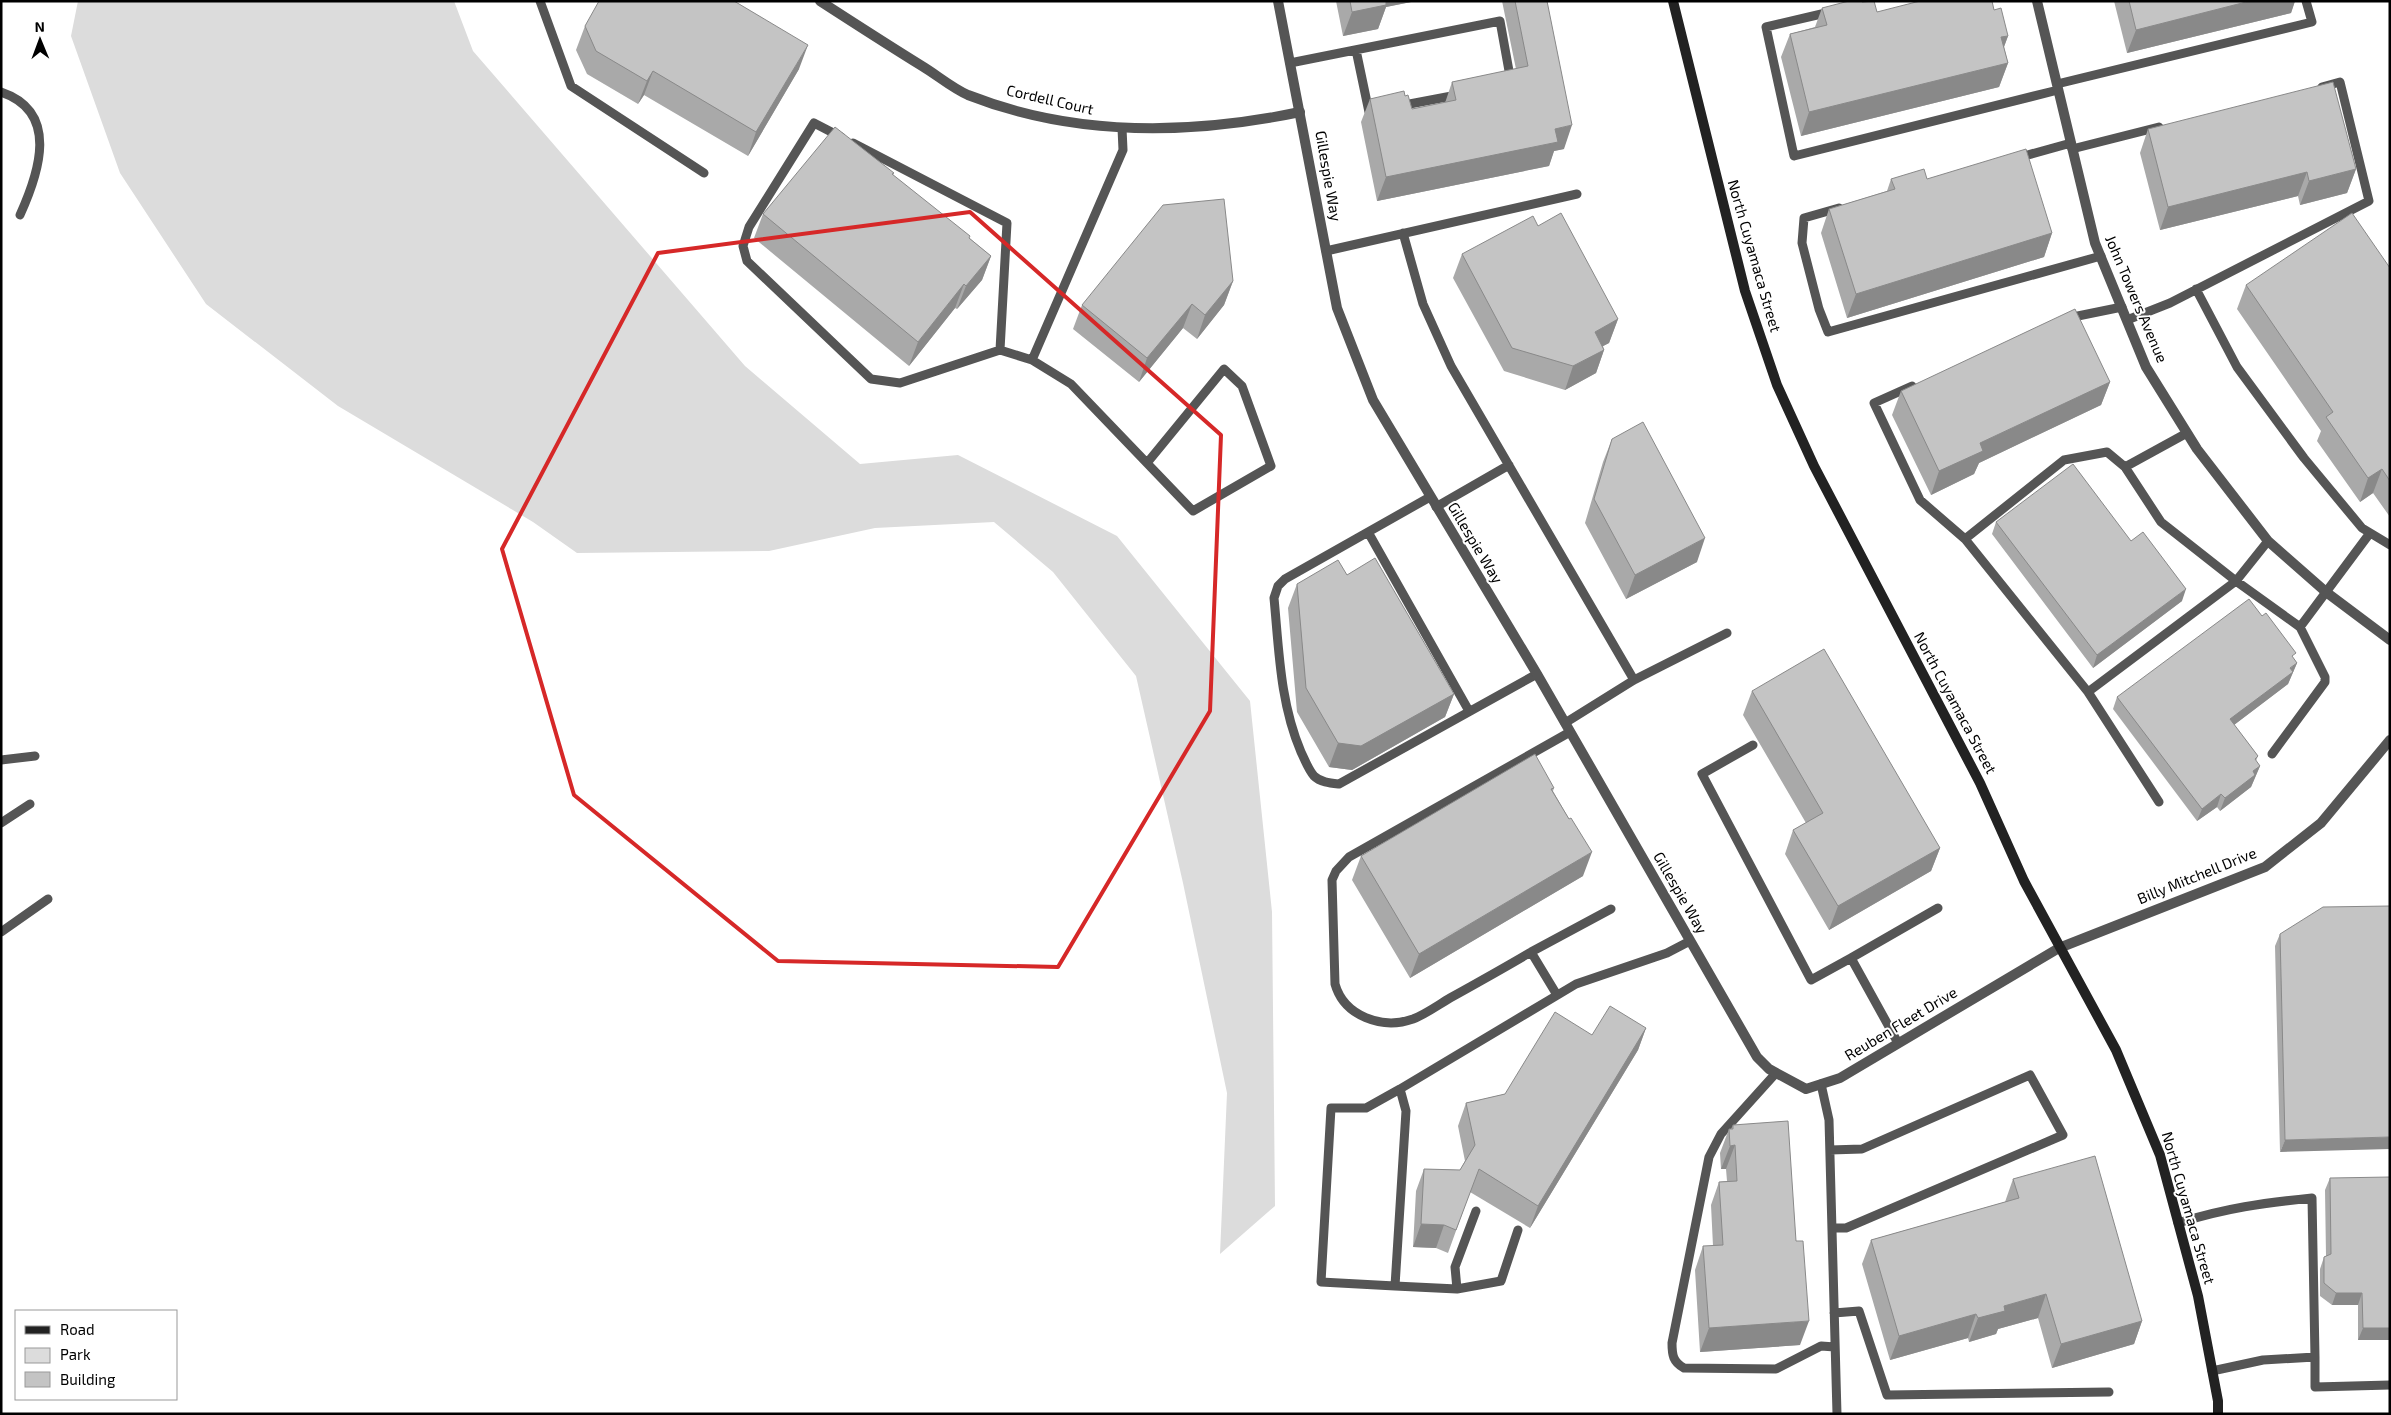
<svg xmlns="http://www.w3.org/2000/svg" width="2391" height="1415" font-family="'Exo 2',sans-serif">
  <style>
    .green { fill: #dcdcdc }
    .lines { fill: none; stroke-linecap: round; stroke-linejoin: round }
    .service { stroke: #555; stroke-width: 9 }
    .minor { stroke: #555; stroke-width: 10 }
    .tertiary { stroke: #555; stroke-width: 10 }
    .secondary { stroke: #222; stroke-width: 10 }
    .wall { fill: #a9a9a9 }
    .shaded-wall { fill: #898989 }
    .building { fill: #c4c4c4; stroke: #898989 }
    .marked { fill: none; stroke: #d62828; stroke-width: 4; stroke-linejoin: round }
    .labels { text-anchor: middle; stroke-width: 4; stroke-linejoin: round; paint-order: stroke }
    .street-label { font-size: 15px; fill: #000; stroke: #fff }
  </style>
  <rect width="100%" height="100%" fill="#fff"/>
  <path class="green" d="M78 1H454L473 51 745 366 860 464 958 455 1117 536 1250 701 1272 912 1275 1206 1220 1254 1227 1093 1183 883 1136 676 1053 572 994 522 875 528 769 551 577 553 533 522 338 406 206 304 120 173 71 36Z"/>
  <g class="lines">
    <path class="service" d="M540 1 571 86 704 173
      M1830 12 1766 27 1794 156 2058 90
      M1356 50 1369 112 1374 111
      M1290 63 1500 21 1511 82
      M2057 84 2312 22 2306 1
      M1 92C60 112 39 173 20 215
      M1399 106 1457 95
      M841 137 814 123 749 227 743 246 747 261 871 379 900 383 1000 350
      M853 143 1007 223 1000 350 1032 360 1123 150 1122 128
      M2072 149 2159 127
      M2017 158 2071 143
      M1839 208 1804 218 1802 243 1819 309 1828 332 2101 256
      M1403 233 1423 304 1451 366 1634 680
      M1326 251 1577 194
      M2196 289 2237 367 2304 458 2362 528 2390 545
      M2068 318 2122 307
      M2127 320 2170 303 2369 201 2340 82 2322 87
      M1032 360 1071 384 1193 511 1271 466 1242 386 1224 369 1147 463
      M1912 386 1874 403 1920 500 1965 539 2088 692 2159 802
      M2125 467 2187 433
      M1430 497 1285 579 1278 586 1274 598C1279 650 1280 703 1301 752 1305 760 1308 769 1314 776 1320 782 1330 783 1339 784L1537 674
      M1436 507 1509 465
      M1368 532 1469 711
      M1965 539 2064 460 2107 452 2125 467 2161 522 2236 581 2300 627
      M2088 692 2236 581 2268 541
      M1565 723 1634 680 1727 633
      M1753 745 1702 774 1811 980 1851 958
      M2272 754 2325 682V677L2300 627 2370 533
      M1 760 35 756
      M1 823 30 804
      M1 932 48 899
      M1531 952C1504 968 1477 983 1450 998 1438 1005 1426 1014 1413 1019 1382 1030 1344 1016 1335 984L1332 880 1336 871 1349 857 1570 732
      M1557 995 1531 952 1611 909
      M1898 1043 1851 958 1938 908
      M1776 1073 1721 1134 1709 1157 1672 1343C1672 1355 1673 1362 1684 1368L1776 1369 1821 1346 1835 1347
      M1821 1084 1829 1120 1837 1414
      M1830 1150 1862 1149 2030 1075 2063 1135 1846 1228H1832
      M2178 1223C2226 1208 2263 1203 2312 1198L2315 1357 2263 1360 2212 1371
      M1518 1230 1501 1281 1457 1289 1395 1286 1406 1111 1400 1089 1576 984 1667 953 1690 941
      M1395 1286 1321 1282 1331 1108H1366L1400 1089
      M1457 1289 1455 1267 1476 1211
      M1834 1313 1859 1311 1887 1395 2109 1392
      M2315 1357V1387L2390 1385"/>
    <path class="minor" d="M820 1C854 23 888 45 922 66 937 75 952 88 968 95 1075 137 1190 135 1300 112"/>
    <path class="tertiary" d="M1278 1 1337 308 1373 400 1537 674 1757 1057 1769 1069 1806 1089 1840 1078 2059 948 2265 867 2321 823 2390 740
      M2037 1 2095 243 2146 367 2197 449 2268 541 2326 592 2390 640"/>
    <path class="secondary" d="M1673 1 1745 291 1777 385 1814 466 1980 783 2024 881 2116 1050 2160 1155 2198 1296 2218 1401V1414"/>
  </g>
  <path class="wall" d="M1336 1H1416L1386 7 1378 29 1343 36Z
    M1502 1H1547L1564 149 1554 151 1549 166 1377 201 1361 122 1370 99 1405 96 1412 109 1445 103 1452 82 1516 69Z
    M2114 1H2295L2291 13 2127 53Z
    M1862 2 1877 12 1994 10 2008 36 2004 47 2008 63 1999 87 1801 136 1781 57 1790 34 1815 27 1822 8Z
    M585 26 799 69 748 156 644 95 638 104 587 74 576 50Z
    M2148 129 2356 169 2347 193 2300 205 2298 196 2160 230 2140 153Z
    M894 173 893 175 991 256 982 280 957 309 955 308 909 366 754 238 763 214Z
    M1891 179H1927L2052 233 2044 257 1847 318 1821 233 1829 209 1887 191Z
    M1538 226 1618 319 1609 343 1603 346 1604 350 1596 373 1565 390 1504 371 1453 278 1462 254Z
    M2390 268V517L2373 493 2360 502 2317 441 2321 431 2237 309 2246 285Z
    M1233 281 1224 305 1197 339 1183 328 1139 382 1073 329 1082 305Z
    M2110 382 2101 405 1979 463 1974 474 1931 495 1892 415 1901 391Z
    M1612 439 1697 562 1626 599 1585 523 1603 462Z
    M1996 522 2131 541 2182 601 2093 668 1992 534Z
    M1347 575 1454 694 1445 717 1352 770 1329 767 1297 712 1288 608 1297 584Z
    M2294 659 2297 663 2288 684 2234 725 2258 756 2256 761 2260 766 2251 787 2220 811 2217 807 2197 821 2113 709 2117 697Z
    M1752 691 1940 848 1931 871 1829 930 1785 854 1793 830 1806 823 1743 715Z
    M1554 788 1553 791 1569 819 1583 876 1410 978 1352 880 1361 856Z
    M2390 906 2280 1152 2275 946 2280 934Z
    M1646 1028 1638 1050 1530 1228 1470 1192 1448 1253 1436 1248 1413 1247 1416 1191 1424 1169 1460 1170 1465 1161 1458 1126 1466 1103 1505 1094 1592 1035Z
    M1733 1125 1800 1345 1700 1352 1695 1270 1703 1246H1713L1711 1205 1719 1182 1727 1181 1726 1169H1721L1720 1153 1729 1129H1731Z
    M2330 1178 2390 1340H2358V1305H2332L2320 1296V1269L2324 1257 2326 1256 2325 1190Z
    M2013 1179 2142 1321 2134 1344 2052 1368 2038 1318 1998 1329 1996 1334 1969 1342 1968 1338 1890 1360 1862 1264 1871 1240 2005 1202Z"/>
  <path class="shaded-wall" d="M1380 1H1416L1386 7 1378 29 1343 36 1352 12Z
    M2250 1H2295L2291 13 2127 53 2136 30Z
    M2008 36 1999 60 2001 37Z
    M808 45 799 69 748 156 756 132Z
    M2008 63 1999 87 1801 136 1809 112Z
    M653 71 644 95 638 104 647 81Z
    M1572 125 1564 149 1554 151 1549 166 1377 201 1386 177 1555 129Z
    M2356 169 2347 193 2300 205 2309 181Z
    M2307 172 2298 196 2160 230 2168 207Z
    M2052 233 2044 257 1847 318 1856 294Z
    M991 256 982 280 957 309 966 286Z
    M1233 281 1224 305 1197 339 1205 315Z
    M964 284 955 308 909 366 918 342Z
    M1192 304 1183 328 1139 382 1147 358Z
    M1618 319 1609 343 1586 355 1595 332Z
    M1604 350 1596 373 1565 390 1573 366Z
    M2110 382 2101 405 1979 463 1974 474 1931 495 1939 471 1980 443Z
    M2382 469 2373 493 2360 502 2368 478Z
    M1705 538 1697 562 1626 599 1635 575Z
    M2186 589 2182 601 2093 668 2097 655Z
    M2297 663 2288 684 2226 731 2230 719Z
    M1454 694 1445 717 1352 770 1329 767 1338 743Z
    M2260 766 2251 787 2220 811 2225 798 2253 771Z
    M2221 794 2217 807 2197 821 2202 809Z
    M1940 848 1931 871 1829 930 1838 906Z
    M1592 852 1583 876 1410 978 1419 954Z
    M1646 1028 1638 1050 1530 1228 1538 1206Z
    M2390 1137V1149L2280 1152 2285 1140Z
    M1735 1145 1726 1169H1721L1730 1146Z
    M1421 1224 1444 1225 1436 1248 1413 1247Z
    M2336 1293H2362L2358 1305H2332Z
    M2046 1294 2038 1318 1998 1329 1996 1334 1969 1342 1978 1318 2004 1306Z
    M1976 1314 1968 1338 1890 1360 1899 1336Z
    M1809 1321 1800 1345 1700 1352 1709 1328Z
    M2142 1321 2134 1344 2052 1368 2061 1344Z
    M2363 1328H2390V1340H2358Z"/>
  <path class="building" d="M599 1H734L808 45 756 132 653 71 647 81 596 51 585 26Z
    M1350 1H1386V5L1352 12Z
    M1515 1H1547L1572 125 1555 129 1558 142 1386 177 1370 99 1404 91 1405 96 1408 95 1412 109 1456 100 1452 82 1528 66Z
    M1849 1H1862V2L1874 1 1877 12 1920 1H1992L1994 10 2001 8 2008 36 2001 37 2008 63 1809 112 1790 34 1827 25 1822 8Z
    M2129 1H2250L2136 30Z
    M2333 82 2356 169 2309 181 2307 172 2168 207 2148 129Z
    M835 127 894 173 892 174 970 236 969 238 991 256 966 286 964 284 918 342 763 214Z
    M2026 149 2052 233 1856 294 1829 209 1895 189 1891 179 1924 169 1927 179Z
    M1224 199 1233 281 1205 315 1192 304 1147 358 1082 305 1163 205Z
    M1561 213 1618 319 1595 332 1604 350 1573 366 1512 348 1462 254 1533 216 1538 226Z
    M2352 213 2390 268V481L2382 469 2368 478 2326 417 2333 412 2246 285Z
    M2075 309 2110 382 1980 443 1983 451 1939 471 1901 391Z
    M1643 422 1705 538 1635 575 1594 499 1612 439Z
    M2073 464 2131 541 2143 532 2186 589 2097 655 1996 522Z
    M1375 558 1454 694 1361 746 1338 743 1306 688 1297 584 1338 560 1347 575Z
    M2249 599 2262 616 2266 613 2296 653 2292 656 2297 663 2290 668 2293 672 2230 719 2258 756 2255 759 2260 766 2253 771 2255 775 2225 798 2221 794 2202 809 2117 697Z
    M1824 649 1940 848 1838 906 1793 830 1823 813 1752 691Z
    M1535 754 1554 788 1551 789 1569 819 1571 818 1592 852 1419 954 1361 856Z
    M2390 906V1137L2285 1140 2280 934 2323 907Z
    M1610 1006 1646 1028 1538 1206 1479 1169 1456 1230 1444 1225 1421 1224 1424 1169 1460 1170 1475 1145 1466 1103 1505 1094 1555 1012 1592 1035Z
    M1788 1121 1796 1241H1803L1809 1321 1709 1328 1703 1246 1723 1245 1719 1182 1737 1181 1735 1145 1730 1146 1729 1129H1733V1125Z
    M2095 1156 2142 1321 2061 1344 2046 1294 2004 1306 2005 1311 1978 1318 1976 1314 1899 1336 1871 1240 2019 1198 2013 1179Z
    M2390 1177V1328H2363L2362 1293H2336L2324 1283V1257L2331 1254 2330 1178Z"/>
  <path class="marked" d="M970 212 1221 435 1210 711 1058 967 778 961 574 795 502 549 658 253Z"/>
  <g class="labels">
    <g class="street-label">
      <text transform="translate(1050 100) rotate(13)" y="5">Cordell Court</text>
      <text transform="translate(1328 176) rotate(80)" y="5">Gillespie Way</text>
      <text transform="translate(1754 256) rotate(74)" y="5">North Cuyamaca Street</text>
      <text transform="translate(2136 299) rotate(67)" y="5">John Towers Avenue</text>
      <text transform="translate(1475 543) rotate(59)" y="5">Gillespie Way</text>
      <text transform="translate(1955 703) rotate(62)" y="5">North Cuyamaca Street</text>
      <text transform="translate(2197 876) rotate(-22)" y="5">Billy Mitchell Drive</text>
      <text transform="translate(1680 893) rotate(60)" y="5">Gillespie Way</text>
      <text transform="translate(1901 1024) rotate(-31)" y="5">Reuben Fleet Drive</text>
      <text transform="translate(2188 1208) rotate(74)" y="5">North Cuyamaca Street</text>
    </g>
  </g>
  <rect width="2391" height="1415" fill="none" stroke="#000000" stroke-width="5"/>
  <rect x="15" y="1310" width="162" height="90" fill="#ffffff" stroke="#999999"/>
  <rect x="25" y="1326" width="25" height="8" fill="#222222" stroke="#999999"/>
  <text x="60" y="1335" font-size="15" fill="#000000">Road</text>
  <rect x="25" y="1348" width="25" height="15" fill="#dcdcdc" stroke="#999999"/>
  <text x="60" y="1360" font-size="15" fill="#000000">Park</text>
  <rect x="25" y="1372" width="25" height="15" fill="#c4c4c4" stroke="#999999"/>
  <text x="60" y="1385" font-size="15" fill="#000000">Building</text>
  <g transform="translate(40 40) rotate(359)" stroke="#ffffff" stroke-width="4" paint-order="stroke">
  <path d="M0-4L9 19L0 12L-9 19Z" fill="#000000"/>
  <text y="-8" font-size="14" font-weight="bold" text-anchor="middle" fill="#000000">N</text>
  </g>
</svg>
